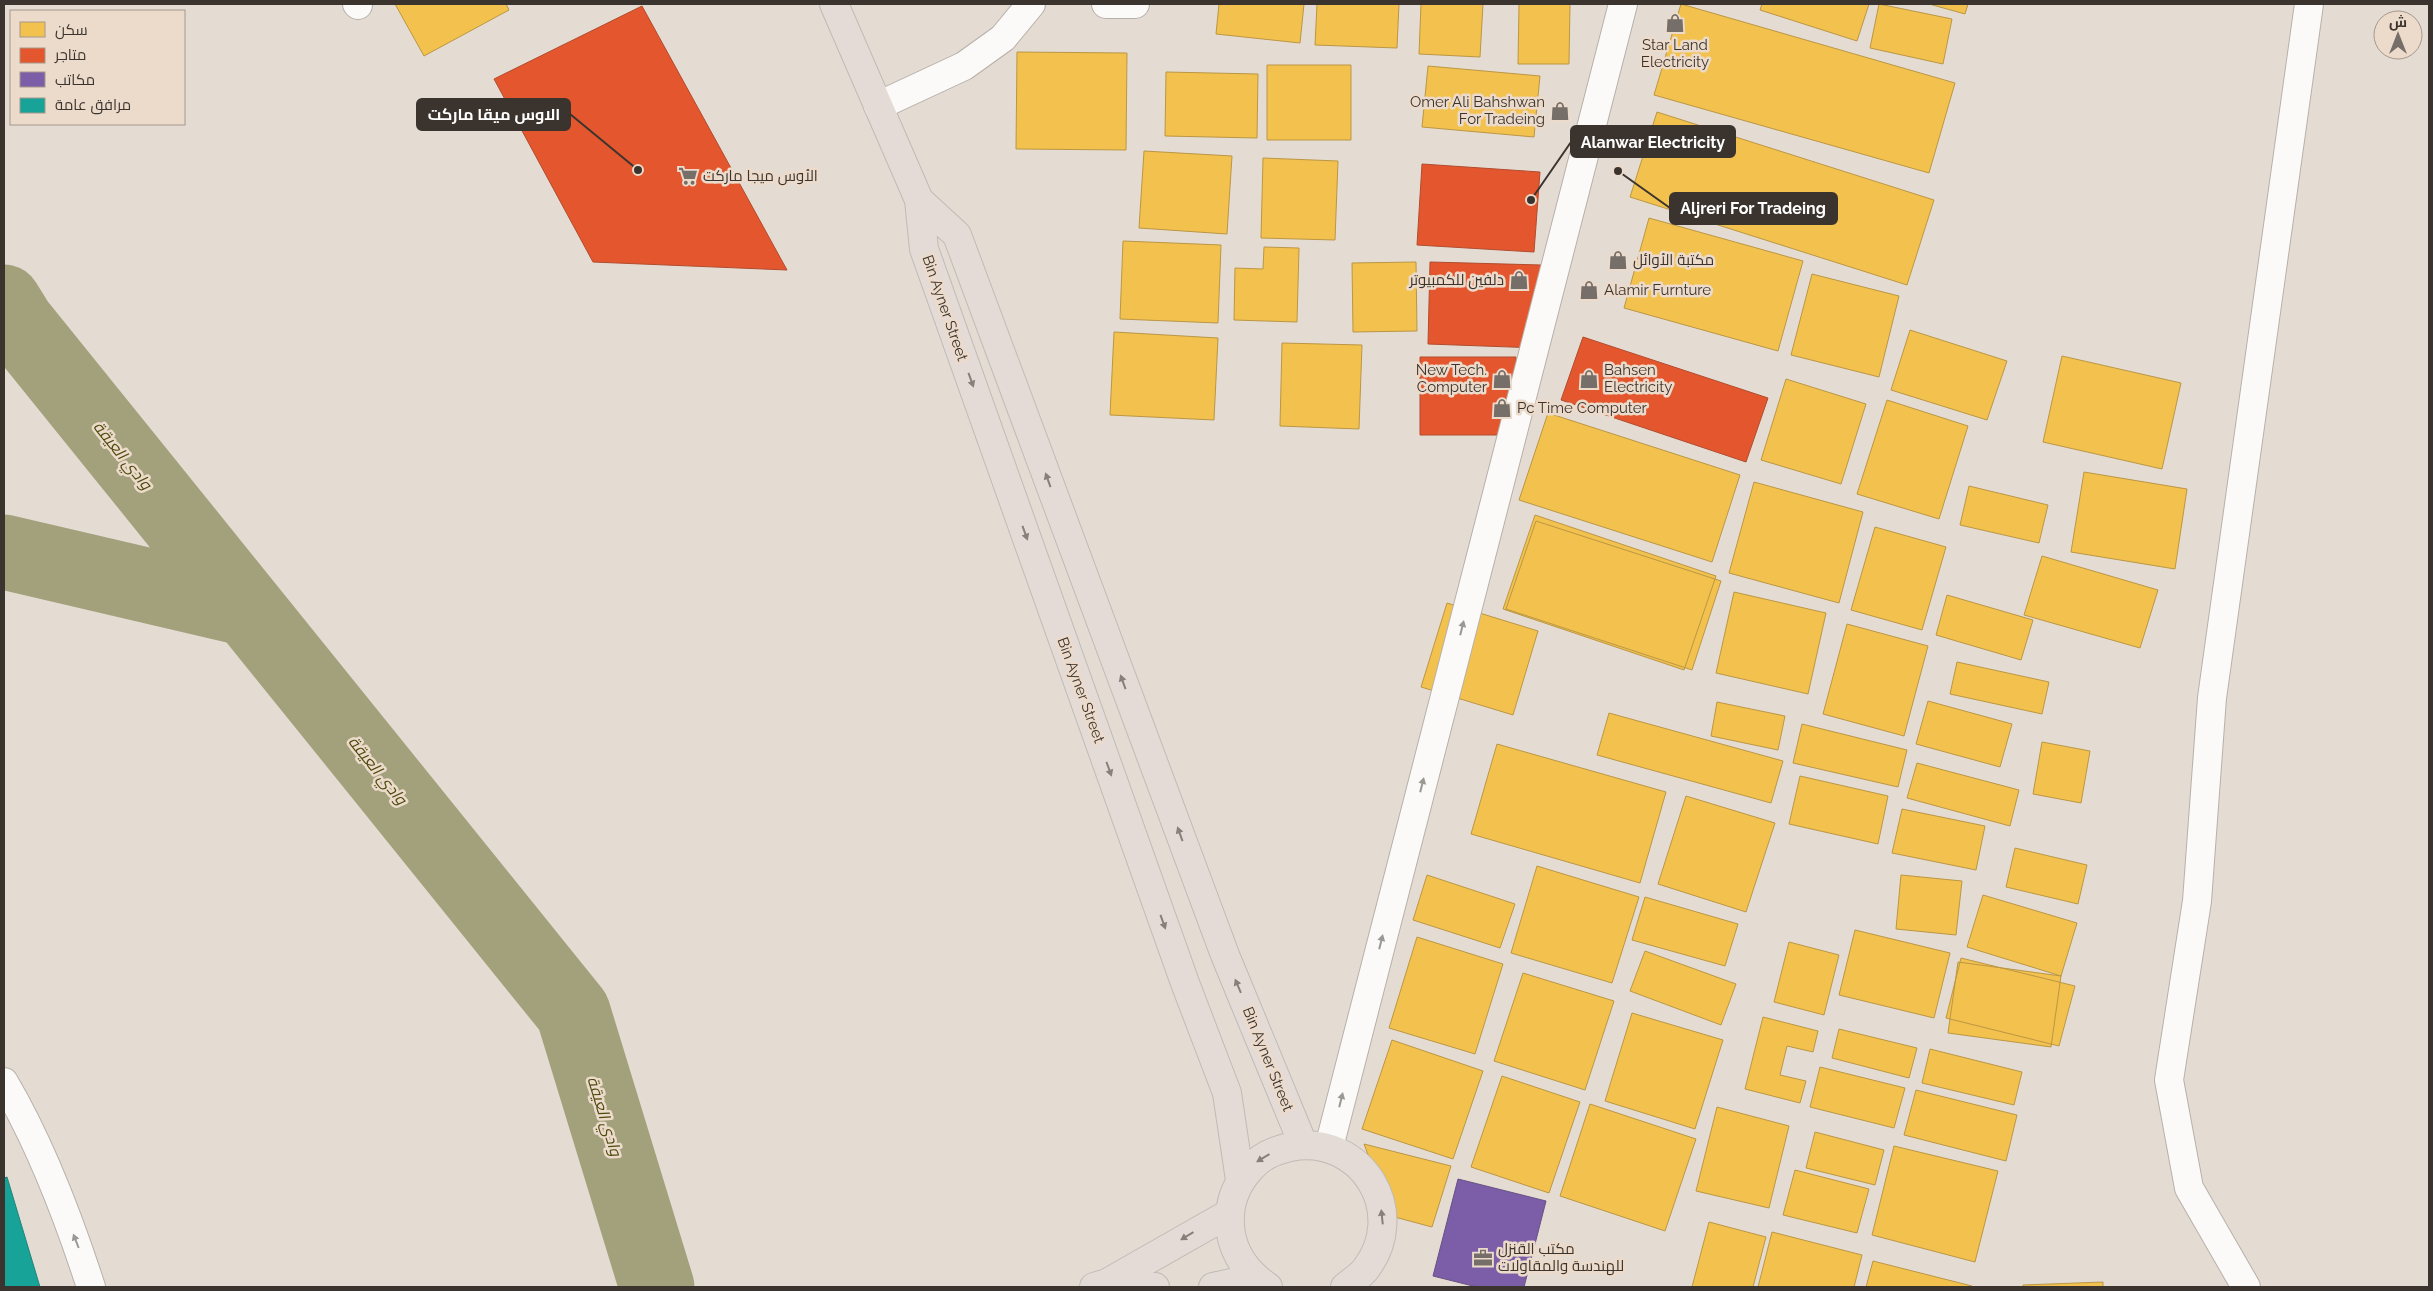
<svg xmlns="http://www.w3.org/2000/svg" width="2433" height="1291" font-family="Raleway,Cairo,sans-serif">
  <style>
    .homes { fill: #f2c14e; stroke: #bb9744 }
    .shops { fill: #e4572e; stroke: #b14c2e }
    .offices { fill: #7b5ea7; stroke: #685183 }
    .public { fill: #17a398; stroke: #228278 }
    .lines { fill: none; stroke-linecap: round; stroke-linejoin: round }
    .river { stroke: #a3a17c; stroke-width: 75 }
    .street-casing { stroke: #b7b0aa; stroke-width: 30 }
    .secondary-casing { stroke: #b7b0aa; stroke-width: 30 }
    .highway-casing { stroke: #bfbbb6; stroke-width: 30 }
    .street { stroke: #fbfaf8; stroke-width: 28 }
    .secondary { stroke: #fbfaf8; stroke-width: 28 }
    .highway { stroke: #e5dbd6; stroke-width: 28 }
    .oneway { fill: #887f7a }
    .oneway2 { fill: #9b9793 }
    .labels { text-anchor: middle; stroke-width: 5; stroke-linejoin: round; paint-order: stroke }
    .poi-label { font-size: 15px; fill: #3b342e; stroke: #ecdbcb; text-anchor: start }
    .street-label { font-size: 15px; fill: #3b342e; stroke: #ecdbcb }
    .water-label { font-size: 16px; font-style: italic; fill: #4c4b0d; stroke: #ecdbcb }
    .leader { fill: none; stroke: #3b342e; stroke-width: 2 }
    .callout-dot { fill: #3b342e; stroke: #ecdbcb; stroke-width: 2 }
    .callout { fill: #3b342e; stroke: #3b342e; stroke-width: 2 }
    .callout-label { font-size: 16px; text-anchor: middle; font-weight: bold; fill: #fff }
  </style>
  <rect width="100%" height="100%" fill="#e4dbd3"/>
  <path class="homes" d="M395 4H506L509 10 424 56Z
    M1219 4H1304L1300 43 1216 34Z
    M1317 4H1399L1397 48 1315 45Z
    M1421 4H1483L1480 57 1419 54Z
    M1519 4H1570L1569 64H1518Z
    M1681 4 1955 83 1929 173 1654 95Z
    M1762 4H1869L1857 41 1760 10Z
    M1879 4 1952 19 1943 64 1870 48Z
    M1929 4H1968L1965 14Z
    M1017 52 1127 53 1126 150 1016 149Z
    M1267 65H1351V140H1267Z
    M1428 66 1540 76 1534 137 1422 127Z
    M1166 72 1258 74 1257 138 1165 136Z
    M1657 112 1934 200 1907 285 1630 197Z
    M1144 151 1232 156 1227 234 1139 228Z
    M1263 158 1338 161 1335 240 1261 238Z
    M1649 218 1803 261 1778 351 1624 308Z
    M1123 241 1221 245 1218 323 1120 319Z
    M1264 247 1299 248 1297 322 1234 320 1235 268 1263 269Z
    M1416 262 1417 331 1353 332 1352 263Z
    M1812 274 1899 296 1879 377 1791 355Z
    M1910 330 2007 361 1987 420 1891 390Z
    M1114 332 1218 338 1214 420 1110 415Z
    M1282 343 1362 345 1359 429 1280 426Z
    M2062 356 2181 383 2162 469 2043 442Z
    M1786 379 1866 404 1841 484 1761 460Z
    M1887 400 1968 426 1939 519 1857 494Z
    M1548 413 1740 475 1712 562 1519 500Z
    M2084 472 2187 489 2175 569 2071 552Z
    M1754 482 1863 512 1839 603 1729 573Z
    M1969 486 2048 505 2039 543 1960 525Z
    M1535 515 1716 576 1684 670 1503 609Z
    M1536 521 1721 581 1692 670 1506 609Z
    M1875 527 1946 547 1922 630 1851 610Z
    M2042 556 2158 590 2140 648 2024 615Z
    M1734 592 1826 613 1808 694 1716 673Z
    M1947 595 2033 620 2021 660 1936 635Z
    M1447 603 1538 631 1513 715 1421 687Z
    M1847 624 1928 646 1904 736 1823 714Z
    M1957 662 2049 682 2042 714 1950 694Z
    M1928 701 2012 724 2000 767 1916 744Z
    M1717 702 1785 716 1778 750 1711 736Z
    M1609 713 1783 761 1771 803 1597 755Z
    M1802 724 1907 750 1898 787 1793 763Z
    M2042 742 2090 751 2081 803 2033 794Z
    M1497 744 1666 792 1640 883 1471 834Z
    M1917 763 2019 790 2010 826 1907 798Z
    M1800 776 1888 796 1878 844 1789 824Z
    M1686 796 1775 823 1746 912 1658 884Z
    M1902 809 1985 826 1976 870 1892 853Z
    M2015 848 2087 865 2078 904 2006 887Z
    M1537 866 1639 897 1612 983 1511 953Z
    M1427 875 1515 904 1500 948 1413 920Z
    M1901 875 1962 881 1956 935 1896 929Z
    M1983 895 2077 923 2061 976 1967 947Z
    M1645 897 1738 924 1725 966 1632 940Z
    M1855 930 1950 953 1934 1018 1839 995Z
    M1417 937 1503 964 1475 1054 1389 1028Z
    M1789 942 1839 955 1824 1015 1774 1002Z
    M1645 951 1736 984 1721 1025 1630 991Z
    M1961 958 2075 986 2059 1046 1946 1018Z
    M1958 962 2061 976 2051 1047 1948 1033Z
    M1523 973 1614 1001 1585 1090 1494 1061Z
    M1632 1013 1723 1040 1695 1129 1605 1101Z
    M1763 1017 1818 1031 1813 1052 1787 1046 1780 1075 1806 1081 1800 1103 1745 1089Z
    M1839 1029 1917 1048 1909 1078 1832 1058Z
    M1392 1040 1483 1071 1453 1159 1362 1129Z
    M1930 1049 2022 1072 2014 1105 1922 1083Z
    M1820 1067 1905 1088 1894 1128 1810 1107Z
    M1502 1076 1580 1102 1549 1193 1471 1167Z
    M1916 1090 2017 1115 2006 1161 1904 1135Z
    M1590 1104 1696 1139 1665 1231 1560 1196Z
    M1717 1107 1789 1126 1769 1208 1696 1191Z
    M1815 1132 1884 1150 1875 1185 1806 1168Z
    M1364 1144 1451 1166 1432 1227 1391 1216Z
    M1894 1146 1998 1171 1975 1262 1872 1235Z
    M1795 1170 1869 1189 1857 1233 1783 1215Z
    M1709 1222 1766 1237 1753 1287H1692Z
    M1772 1232 1862 1255 1854 1287H1758Z
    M1873 1261 1972 1286V1287H1866Z
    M2103 1282V1287H2023V1285Z"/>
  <path class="shops" d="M642 6 787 270 593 262 494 79Z
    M1422 164 1540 172 1534 252 1417 245Z
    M1430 262 1541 265 1538 348 1428 344Z
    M1583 337 1768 398 1746 462 1561 400Z
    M1420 357H1516V435H1420Z"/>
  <path class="offices" d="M1458 1179 1546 1201 1524 1287H1477L1433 1276Z"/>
  <path class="public" d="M7 1177 40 1287H4V1178Z"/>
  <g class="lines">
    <path class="river" d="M4 302 17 323 573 1012 657 1287
      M4 552 248 609"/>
    <g class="street-casing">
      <path id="street" d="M357 4 358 5
        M1106 4H1135
        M878 106 964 66 1003 38 1031 4
        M2246 1287 2189 1188 2169 1080 2197 901 2212 698 2309 4"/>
    </g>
    <g class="secondary-casing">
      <path id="secondary" d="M4 1082C40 1143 69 1219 91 1287
        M1329 1147 1623 4"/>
    </g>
    <g class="highway-casing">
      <path id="highway" d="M834 4 919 200 924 249 1185 983 1227 1093 1240 1180
        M919 200 957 235 1225 955 1303 1144
        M1107 1283 1155 1287
        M1094 1287 1107 1283 1230 1213
        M1213 1287 1255 1278
        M1268 1287C1243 1270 1228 1246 1230 1215 1231 1196 1239 1181 1251 1168 1261 1156 1276 1150 1290 1147 1362 1133 1410 1213 1365 1270 1360 1276 1351 1282 1345 1287"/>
    </g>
    <use href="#street" class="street"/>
    <use href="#secondary" class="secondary"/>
    <use href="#highway" class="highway"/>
  </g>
  <defs><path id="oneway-solid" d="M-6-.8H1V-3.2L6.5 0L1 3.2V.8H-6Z" transform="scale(1.25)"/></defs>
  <g class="oneway">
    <use href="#oneway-solid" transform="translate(971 380) rotate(70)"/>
    <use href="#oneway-solid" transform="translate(1048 480) rotate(-110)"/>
    <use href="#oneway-solid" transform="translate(1025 533) rotate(70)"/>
    <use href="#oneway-solid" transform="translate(1123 682) rotate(-110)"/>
    <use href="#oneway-solid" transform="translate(1109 769) rotate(70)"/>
    <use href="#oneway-solid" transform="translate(1180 834) rotate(-110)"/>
    <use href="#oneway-solid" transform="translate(1163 922) rotate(70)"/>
    <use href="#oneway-solid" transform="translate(1238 986) rotate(-113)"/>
    <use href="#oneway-solid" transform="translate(1263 1158) rotate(149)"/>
    <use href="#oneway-solid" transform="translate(1382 1217) rotate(-96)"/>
    <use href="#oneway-solid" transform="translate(1187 1236) rotate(149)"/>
  </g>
  <g class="oneway2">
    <use href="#oneway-solid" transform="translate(1462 628) rotate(-76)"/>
    <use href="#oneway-solid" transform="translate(1422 785) rotate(-76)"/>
    <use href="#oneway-solid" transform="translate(1381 942) rotate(-76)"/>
    <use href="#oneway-solid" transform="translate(1341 1100) rotate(-76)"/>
    <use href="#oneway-solid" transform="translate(76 1241) rotate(-111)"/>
  </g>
  <defs>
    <g id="shop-bare" transform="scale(1.5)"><path d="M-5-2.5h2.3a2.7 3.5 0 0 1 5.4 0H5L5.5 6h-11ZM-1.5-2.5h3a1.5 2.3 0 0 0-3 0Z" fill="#766e68" stroke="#ecdbcb" stroke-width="2.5" paint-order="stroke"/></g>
    <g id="supermarket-bare" transform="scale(1.5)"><path d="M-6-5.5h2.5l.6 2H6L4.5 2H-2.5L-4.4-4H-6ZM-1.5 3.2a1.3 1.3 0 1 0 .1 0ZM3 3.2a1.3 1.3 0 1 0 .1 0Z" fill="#766e68" stroke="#ecdbcb" stroke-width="2.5" paint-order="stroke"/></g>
    <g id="office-bare" transform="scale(1.5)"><path d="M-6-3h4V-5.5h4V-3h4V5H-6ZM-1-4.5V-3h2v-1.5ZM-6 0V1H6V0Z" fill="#766e68" stroke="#ecdbcb" stroke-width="2.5" paint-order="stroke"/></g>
  </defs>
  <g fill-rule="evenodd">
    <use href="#shop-bare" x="1675" y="23"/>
    <use href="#shop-bare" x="1560" y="111"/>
    <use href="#supermarket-bare" x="688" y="176"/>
    <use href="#shop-bare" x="1618" y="260"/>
    <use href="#shop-bare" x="1519" y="280"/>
    <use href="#shop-bare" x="1589" y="290"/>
    <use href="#shop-bare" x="1502" y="379"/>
    <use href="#shop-bare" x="1589" y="379"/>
    <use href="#shop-bare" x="1502" y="408"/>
    <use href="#office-bare" x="1483" y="1258"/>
  </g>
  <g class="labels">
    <g class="poi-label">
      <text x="1675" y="50" text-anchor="middle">Star Land<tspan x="1675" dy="17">Electricity</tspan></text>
      <text x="1545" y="107" text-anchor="end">Omer Ali Bahshwan<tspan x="1545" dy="17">For Tradeing</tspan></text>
      <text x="703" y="181">الأوس ميجا ماركت</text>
      <text x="1633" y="265">مكتبة الأوائل</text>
      <text x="1504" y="285" text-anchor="end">دلفين للكمبيوتر</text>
      <text x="1604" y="295">Alamir Furnture</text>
      <text x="1487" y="375" text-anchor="end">New Tech.<tspan x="1487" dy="17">Computer</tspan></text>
      <text x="1604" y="375">Bahsen<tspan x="1604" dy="17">Electricity</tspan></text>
      <text x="1517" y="413">Pc Time Computer</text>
      <text x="1498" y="1254">مكتب القنزل<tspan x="1498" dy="17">للهندسة والمقاولات</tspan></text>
    </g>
    <g class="street-label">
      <text transform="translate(945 308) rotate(71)" y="5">Bin Ayner Street</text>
      <text transform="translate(1081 690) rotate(70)" y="5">Bin Ayner Street</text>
      <text transform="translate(1268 1059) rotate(68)" y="5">Bin Ayner Street</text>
    </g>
    <g class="water-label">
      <text transform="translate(123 455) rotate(51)" y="6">وادي العيقة</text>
      <text transform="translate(378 770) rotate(51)" y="6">وادي العيقة</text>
      <text transform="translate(605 1116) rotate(73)" y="6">وادي العيقة</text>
    </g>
  </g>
  <path class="leader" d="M638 170L570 114M1531 200L1571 142M1618 171L1670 208"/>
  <g class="callout-dot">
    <circle cx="638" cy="170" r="5"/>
    <circle cx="1531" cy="200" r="5"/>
    <circle cx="1618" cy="171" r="5"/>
  </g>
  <g class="callout">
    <rect x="417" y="99" width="153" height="31" rx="5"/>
    <rect x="1571" y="126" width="164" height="31" rx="5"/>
    <rect x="1670" y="193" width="167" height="31" rx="5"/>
  </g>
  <g class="callout-label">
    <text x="494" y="120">الاوس ميقا ماركت</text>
    <text x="1653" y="148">Alanwar Electricity</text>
    <text x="1753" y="214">Aljreri For Tradeing</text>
  </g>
  <rect width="2433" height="1291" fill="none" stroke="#3b342e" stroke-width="10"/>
  <rect x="10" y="10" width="175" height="115" fill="#ecdbcb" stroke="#a5988c"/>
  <rect x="20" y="22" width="25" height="15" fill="#f2c14e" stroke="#a5988c"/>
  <text x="55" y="35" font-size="15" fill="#3b342e">سكن</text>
  <rect x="20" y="48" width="25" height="15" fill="#e4572e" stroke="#a5988c"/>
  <text x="55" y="60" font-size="15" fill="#3b342e">متاجر</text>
  <rect x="20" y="72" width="25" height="15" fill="#7b5ea7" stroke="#a5988c"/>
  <text x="55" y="85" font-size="15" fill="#3b342e">مكاتب</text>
  <rect x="20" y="98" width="25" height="15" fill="#17a398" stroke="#a5988c"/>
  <text x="55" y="110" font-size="15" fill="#3b342e">مرافق عامة</text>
  <g transform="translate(2398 35)"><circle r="24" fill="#ecdbcb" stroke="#a5988c"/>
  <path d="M0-4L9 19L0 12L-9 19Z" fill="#766e68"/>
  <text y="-8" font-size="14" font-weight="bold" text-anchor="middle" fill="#3b342e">ش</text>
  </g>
</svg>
